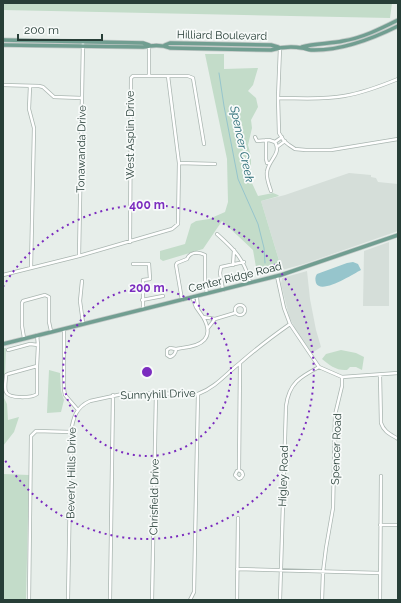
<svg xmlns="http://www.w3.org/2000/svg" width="401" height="603" font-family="Raleway,sans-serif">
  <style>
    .built { fill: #d5ded9 }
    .green { fill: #c3dcc9 }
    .water { fill: #96c5cc }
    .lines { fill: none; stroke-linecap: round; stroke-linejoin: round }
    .stream { stroke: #96c5cc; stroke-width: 1 }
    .minor-casing { stroke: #aab6b1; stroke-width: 4 }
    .major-casing { stroke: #c3c9c7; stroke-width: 5 }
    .minor { stroke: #fff; stroke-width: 2.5 }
    .major { stroke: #719e91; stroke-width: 3.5 }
    .ring { fill: none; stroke: #7b2cbf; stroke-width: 2; stroke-dasharray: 2 4 }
    .labels { text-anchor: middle; stroke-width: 3.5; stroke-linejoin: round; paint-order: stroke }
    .street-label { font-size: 11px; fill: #273e37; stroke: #f7faf9 }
    .water-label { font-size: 12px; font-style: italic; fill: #286a74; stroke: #f7faf9 }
    .centre { fill: #7b2cbf; stroke: #f7faf9; stroke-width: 2 }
    .ring-label { font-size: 12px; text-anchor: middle; font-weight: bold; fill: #7b2cbf; stroke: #f7faf9; stroke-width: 3.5; stroke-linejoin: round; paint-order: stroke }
  </style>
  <rect width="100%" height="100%" fill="#e7eeea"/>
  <path class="built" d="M349 173 371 175V177L376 178 378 182 398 184V231L304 264 282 270 261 201 285 195Z
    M389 242V306H363L364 251Z
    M307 271 310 299 316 330 321 347 312 353 298 335 289 316 281 284 282 278Z"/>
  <path class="green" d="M3 3H392L390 18 3 10Z
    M205 54H224V69L258 68 253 85 248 91 256 98 258 107 251 120 252 128 248 145 251 156V181L258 196 273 193 278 195 279 196 261 201 281 267 257 273 253 250 222 221 203 249 163 261 160 259V251L185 244 191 224 196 221 209 219 225 212 228 202 227 159Z
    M3 348H6L4 398 7 404 8 420 19 417 14 432 3 446Z
    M341 350 356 353 364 357 362 370 356 367H350L347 370C337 371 329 365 322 359L326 354Z
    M49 370 60 373 61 391 64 400 61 412 47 413Z
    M3 474 29 475 26 600H3Z"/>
  <path class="water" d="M353 262 358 264 361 270C353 274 321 295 316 283 315 279 315 277 317 274L347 263Z"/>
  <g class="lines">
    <path class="stream" d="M219 73 224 106 238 179 258 224 264 248 265 263"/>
    <g class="minor-casing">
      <path id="minor" d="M280 48 278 98 279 133 284 141 289 145 295 149 306 150H331L398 139
        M149 76V45
        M3 85 39 86 43 87 54 97 82 98
        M30 86 29 109 34 128 31 268
        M278 98C300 98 323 100 344 96 362 93 381 86 398 79
        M255 137 257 141 269 140 275 142C282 154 268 160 267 172 266 178 269 185 271 191
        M266 140V159L267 163H270
        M275 142 282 137
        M277 147 285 141
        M179 163 215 164
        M217 234C235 250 244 259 250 282
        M130 242 131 78 133 76H188L193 78 204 144
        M79 256 83 42
        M133 264H149L150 279 143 280V308
        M233 265 234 250
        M3 275 79 256 172 229 178 224 179 163 168 76
        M277 276 284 308 290 324 319 367 342 377 398 373
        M82 281 80 301 83 323
        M223 290 220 273 221 267 244 262
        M195 296 193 299 196 307 203 317 215 319 235 313
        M195 297 197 298 198 308
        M142 300 163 296
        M182 300 176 265 177 263 187 259C190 252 198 251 205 255V284L207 293
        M235 310a5 5 0 1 1 10 0a5 5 0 1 1-10 0Z
        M208 328 215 319
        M64 329V389L65 395 78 410
        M24 338 22 326V303L23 301 45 295 49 297V322L51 331
        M176 349C176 353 173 356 170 357L167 355V350L170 348C172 348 174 349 176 349 178 349 180 348 182 348 202 346 215 338 203 317
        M8 350 30 344 38 345
        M37 366V394C32 398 9 399 6 392 4 388 6 380 6 375L8 374Z
        M37 366 38 345 37 335
        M380 375 381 423C384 432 390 434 398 439
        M239 470 242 472 243 475 241 478 239 479 235 475 237 471 239 470 240 363
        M380 525H398
        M237 569 380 573
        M29 600 31 436 36 431 71 432
        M68 600 71 432C73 418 76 407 90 401L127 393 198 394C215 388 227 373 241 362 257 348 273 336 290 324
        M110 600 113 395
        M152 600 156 393
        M190 600 194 592 198 394
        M237 600 238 518
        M280 600 286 406C289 383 300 377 319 367
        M322 600 323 572 326 548 333 508 335 415 342 386V377
        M380 600 381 476"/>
    </g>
    <g class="major-casing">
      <path id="major" d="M3 40 143 43 149 45
        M3 45 143 47C152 45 161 44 170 48L271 50C281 47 292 46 302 48 305 48 308 50 311 50 342 51 372 39 398 26
        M165 45 170 43 271 45 278 47
        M302 47C315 43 329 44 343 41 362 38 380 29 398 20
        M3 344 281 275 398 235"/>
    </g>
    <use href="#minor" class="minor"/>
    <use href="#major" class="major"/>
  </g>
  <g class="ring">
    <circle cx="147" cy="372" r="84"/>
    <path d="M3 287A167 167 0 1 1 3 457"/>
  </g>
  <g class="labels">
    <g class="street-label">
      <text transform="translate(222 35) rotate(1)" y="4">Hilliard Boulevard</text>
      <text transform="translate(130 135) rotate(-90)" y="4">West Asplin Drive</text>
      <text transform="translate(81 149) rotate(-89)" y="4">Tonawanda Drive</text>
      <text transform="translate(235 277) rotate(-14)" y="4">Center Ridge Road</text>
      <text transform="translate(158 394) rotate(-2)" y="4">Sunnyhill Drive</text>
      <text transform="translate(336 449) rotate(-88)" y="4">Spencer Road</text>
      <text transform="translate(71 473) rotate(-89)" y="4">Beverly Hills Drive</text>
      <text transform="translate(283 476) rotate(-88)" y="4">Higley Road</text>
      <text transform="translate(154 497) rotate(-89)" y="4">Chrisfield Drive</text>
    </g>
    <g class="water-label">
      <text transform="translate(242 144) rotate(78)" y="4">Spencer Creek</text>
    </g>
  </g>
  <circle cx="147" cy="372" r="6" class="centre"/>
  <g class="ring-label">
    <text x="147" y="209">400 m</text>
    <text x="147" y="292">200 m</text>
  </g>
  <rect width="401" height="603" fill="none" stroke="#273e37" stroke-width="8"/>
  <path d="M18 34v6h84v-6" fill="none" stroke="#273e37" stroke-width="2"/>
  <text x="24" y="34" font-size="12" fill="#273e37" stroke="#f7faf9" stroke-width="3" paint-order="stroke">200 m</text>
</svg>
